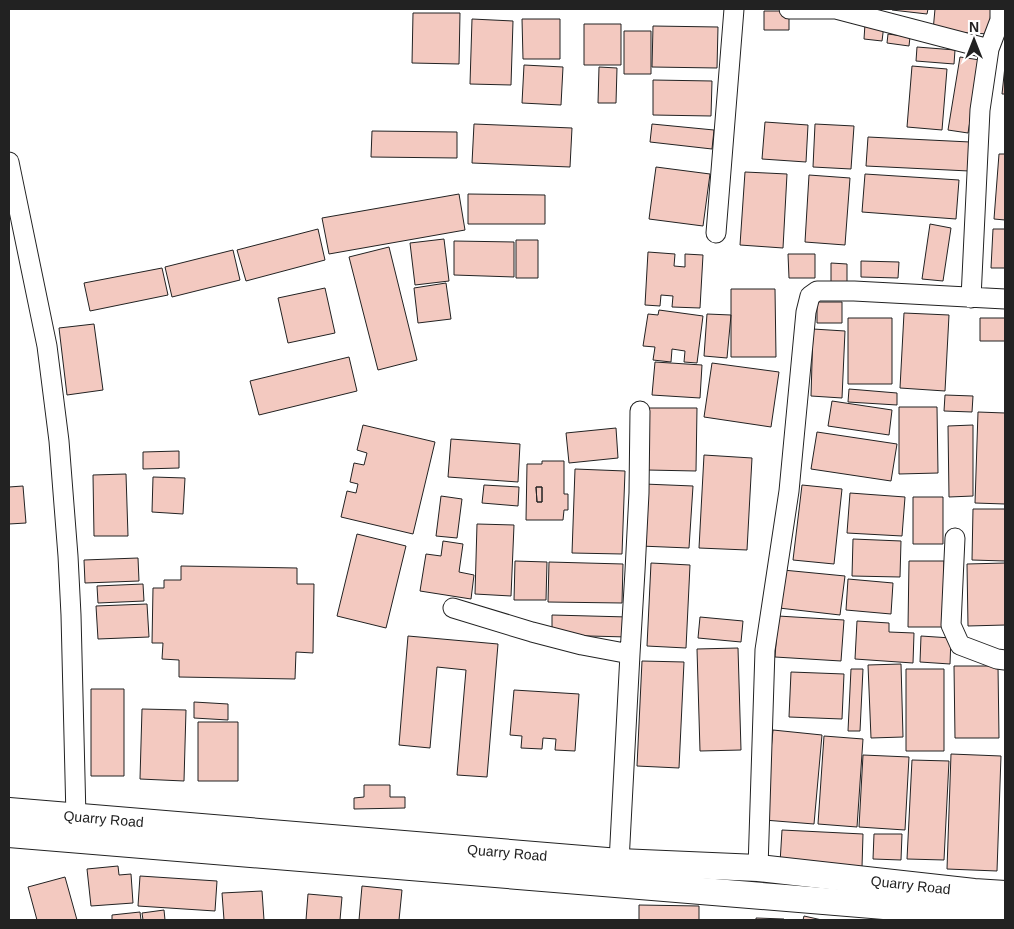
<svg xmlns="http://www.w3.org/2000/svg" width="1014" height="929" font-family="Helvetica,sans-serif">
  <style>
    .building { fill: #f3c9c0; stroke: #222; fill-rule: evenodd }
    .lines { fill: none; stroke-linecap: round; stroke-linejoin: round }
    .street-casing { stroke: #222; stroke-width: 21 }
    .secondary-casing { stroke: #222; stroke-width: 28 }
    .street { stroke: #fff; stroke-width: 19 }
    .secondary { stroke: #fff; stroke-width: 26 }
    .labels { text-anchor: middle; stroke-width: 4; stroke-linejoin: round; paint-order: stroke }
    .street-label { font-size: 14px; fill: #222; stroke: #fff }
  </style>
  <rect width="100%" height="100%" fill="#fff"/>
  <path class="building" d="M892 9H928L927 14 892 10Z
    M935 9H991L989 34 933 31Z
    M764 11H789V30H764Z
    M413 13H460L459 64 412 63Z
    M472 19 513 21 511 85 470 84Z
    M522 19H560V59H523Z
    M584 24H621V65H584Z
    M865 24 884 25 882 41 864 39Z
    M653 26 718 27 717 68 652 67Z
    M624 31H651V74H624Z
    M888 34 910 37 909 46 887 43Z
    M917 47 955 50 954 64 916 61Z
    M960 57 980 60 968 133 948 130Z
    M524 65 563 67 561 105 522 103Z
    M912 66 947 69 942 130 907 127Z
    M1005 66V94H1002Z
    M599 67 617 68 616 103H598Z
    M653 80 712 81 711 116 653 115Z
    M765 122 808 125 806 162 762 159Z
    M474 124 572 128 570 167 472 163Z
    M652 124 714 130 712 149 650 142Z
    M815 124 854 126 851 169 813 167Z
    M372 131 457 132V158L371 157Z
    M868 137 970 142 969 171 866 166Z
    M999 154H1005V220L994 219Z
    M656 167 710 174 703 226 649 219Z
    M745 172 787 174 783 248 740 245Z
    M865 174 959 180 956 219 862 212Z
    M809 175 850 178 845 245 805 242Z
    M459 194 465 230 329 254 322 218Z
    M468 194 545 195V224H468Z
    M930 224 951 228 943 281 922 279Z
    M318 229 325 260 246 281 237 250Z
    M993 229H1005V268H991Z
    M444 239 449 281 415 285 410 243Z
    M516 240H538V278H516Z
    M454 241 514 242V277L454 275Z
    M389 247 417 360 378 370 349 257Z
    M233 250 240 280 172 297 165 267Z
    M648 252 675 254 674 266 685 267V254L703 255 700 308 672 307 673 296 661 295 660 306 645 305Z
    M788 254H815V278H789Z
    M861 261 899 262 898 278 861 277Z
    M831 263 847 264V283H831Z
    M162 268 168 295 90 311 84 283Z
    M446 283 451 319 418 323 414 288Z
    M325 288 335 333 288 343 278 298Z
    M731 289H775L776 357H731Z
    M817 302H842V323H817Z
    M659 310 703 316 697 363 684 362 685 351 672 349 671 362 653 360 655 347 643 346 648 314 658 315Z
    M904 313 949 315 945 391 900 388Z
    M707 314 731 315 727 358 704 356Z
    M848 318H892V384H848Z
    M980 318H1005V341H980Z
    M94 324 103 390 67 395 59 328Z
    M813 329 845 331 842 398 811 396Z
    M349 357 357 391 259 415 250 381Z
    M655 362 702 365 700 398 652 395Z
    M712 363 779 372 771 427 704 417Z
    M849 389 897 393V405L848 402Z
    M945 395 973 396 972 412 944 411Z
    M832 401 892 410 889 435 828 426Z
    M899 407H937L938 473 899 474Z
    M648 408H697L696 471 647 470Z
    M978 412 1005 413V504L975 503Z
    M363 425 435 442 413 534 341 517 347 491 356 493 358 484 350 482 354 463 364 465 367 453 357 450Z
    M973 425V496L949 497 948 426Z
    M616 428 618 458 569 463 566 433Z
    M817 432 897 444 891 481 811 469Z
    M451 439 520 444 518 482 448 477Z
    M179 451V468L143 469V452Z
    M704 455 752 458 747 550 699 548Z
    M542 461H564V494H568V510H564L563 520H526L527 464H542ZM536 487H542V502H537Z
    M575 469 625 471 622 554 572 553Z
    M126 474 128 536H94L93 475Z
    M153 477 185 478 183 514 152 512Z
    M644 484 693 486 689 548 640 546Z
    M484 485 519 487 518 506 482 503Z
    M802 485 842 489 834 564 793 560Z
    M23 486 26 523 9 524V487Z
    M536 487H542V502H537Z
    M850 493 905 497 902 536 847 533Z
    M441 496 462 499 457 538 436 536Z
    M913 497H943V544H913Z
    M973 509H1005V561L972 560Z
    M477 524 514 525 511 596 475 594Z
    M357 534 406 546 386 628 337 616Z
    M853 539 901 541 900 577 852 576Z
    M443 541 463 544 459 572 474 575 471 599 420 591 426 554 441 556Z
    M138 558 139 581 85 583 84 560Z
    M515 561 547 562 546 600H514Z
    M909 561H944L943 627H908Z
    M549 562 623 564 622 603 548 602Z
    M651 563 690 565 686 648 647 646Z
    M1005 563V625L968 626 967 564Z
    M181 566 297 568V584H314L313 653 296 652 295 679 179 677V660L162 659 163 643H152L153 588H164V580H181Z
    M783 570 845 576 840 615 779 608Z
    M848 579 893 583 891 614 846 610Z
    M143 584 144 601 98 603 97 586Z
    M147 604 149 637 98 639 96 606Z
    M552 615 628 617 627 637 552 635Z
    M778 616 844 620 841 661 775 657Z
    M700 617 743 621 741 642 698 638Z
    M857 621 889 623V632L914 633 913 663 855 659Z
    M408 636 498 644 487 777 457 775 466 670 437 667 430 748 399 745Z
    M921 636 951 638 950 664 920 662Z
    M738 648 741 750 700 751 697 649Z
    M642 661 684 662 679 768 637 766Z
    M901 664 903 737 871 738 868 665Z
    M954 666H998L999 738H955Z
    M851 669H863L860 731H848Z
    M906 669H944V751H906Z
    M791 672 844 674 842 719 789 717Z
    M91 689H124V776H91Z
    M514 690 579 694 575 751 555 750 556 739 543 738 542 749 521 748 522 736 510 735Z
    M194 702 228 704V720L194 718Z
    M142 709 186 710 184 781 140 779Z
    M198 722H238V781H198Z
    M773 730 822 735 814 824 764 820Z
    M824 736 863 739 857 827 818 824Z
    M951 754 1001 756 997 871 947 869Z
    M863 755 909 757 905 830 859 827Z
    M912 760 949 761 944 860 907 859Z
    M364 785H390V797H405V808L354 809V798L364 797Z
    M782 830 863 834 862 867 780 863Z
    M874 834H902L901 860 873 859Z
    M118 866 119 875 131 874 133 903 91 906 87 869Z
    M140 876 217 881 215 911 138 906Z
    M65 877 77 920H37L28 887Z
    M362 886 402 890 399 920H359Z
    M262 891 264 920H224L222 893Z
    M308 894 342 897 340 920H306Z
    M639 905 699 906V920H639Z
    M164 910 165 920H143L142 913Z
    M140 912 141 920H112V915Z
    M804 916 822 920H803Z
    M756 918 784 919V920H756Z"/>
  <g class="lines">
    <g class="street-casing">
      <path id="street" d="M789 9H836L989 49
        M9 162 47 346 59 441 68 556 71 615 76 817
        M716 233 734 9
        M971 298 980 110 989 49 1000 20V9
        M955 538 951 625 960 645 997 659 1005 660
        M453 608 532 632 582 645 630 654
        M619 862 630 654 635 571 639 493 640 411
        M758 868 765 650 789 491 806 312 810 296 817 291H854L1005 299"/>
    </g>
    <g class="secondary-casing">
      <g id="secondary">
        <path id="s1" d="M9 811 619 862 758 868 974 892 1005 894"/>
        <path d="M9 834 1005 916"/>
      </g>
    </g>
    <use href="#street" class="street"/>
    <use href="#secondary" class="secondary"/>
  </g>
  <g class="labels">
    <g class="street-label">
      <text dy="5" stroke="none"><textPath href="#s1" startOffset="95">Quarry Road</textPath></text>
      <text dy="5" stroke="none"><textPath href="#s1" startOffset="500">Quarry Road</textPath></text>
      <text dy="5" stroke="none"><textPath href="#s1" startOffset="905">Quarry Road</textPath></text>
    </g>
  </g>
  <rect width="1014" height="929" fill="none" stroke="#222222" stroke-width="20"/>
  <g transform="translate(974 40)" stroke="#ffffff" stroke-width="4" paint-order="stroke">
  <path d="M0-4L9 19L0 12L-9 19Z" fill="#222222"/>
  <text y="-8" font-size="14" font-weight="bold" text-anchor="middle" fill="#222222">N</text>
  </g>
</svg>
